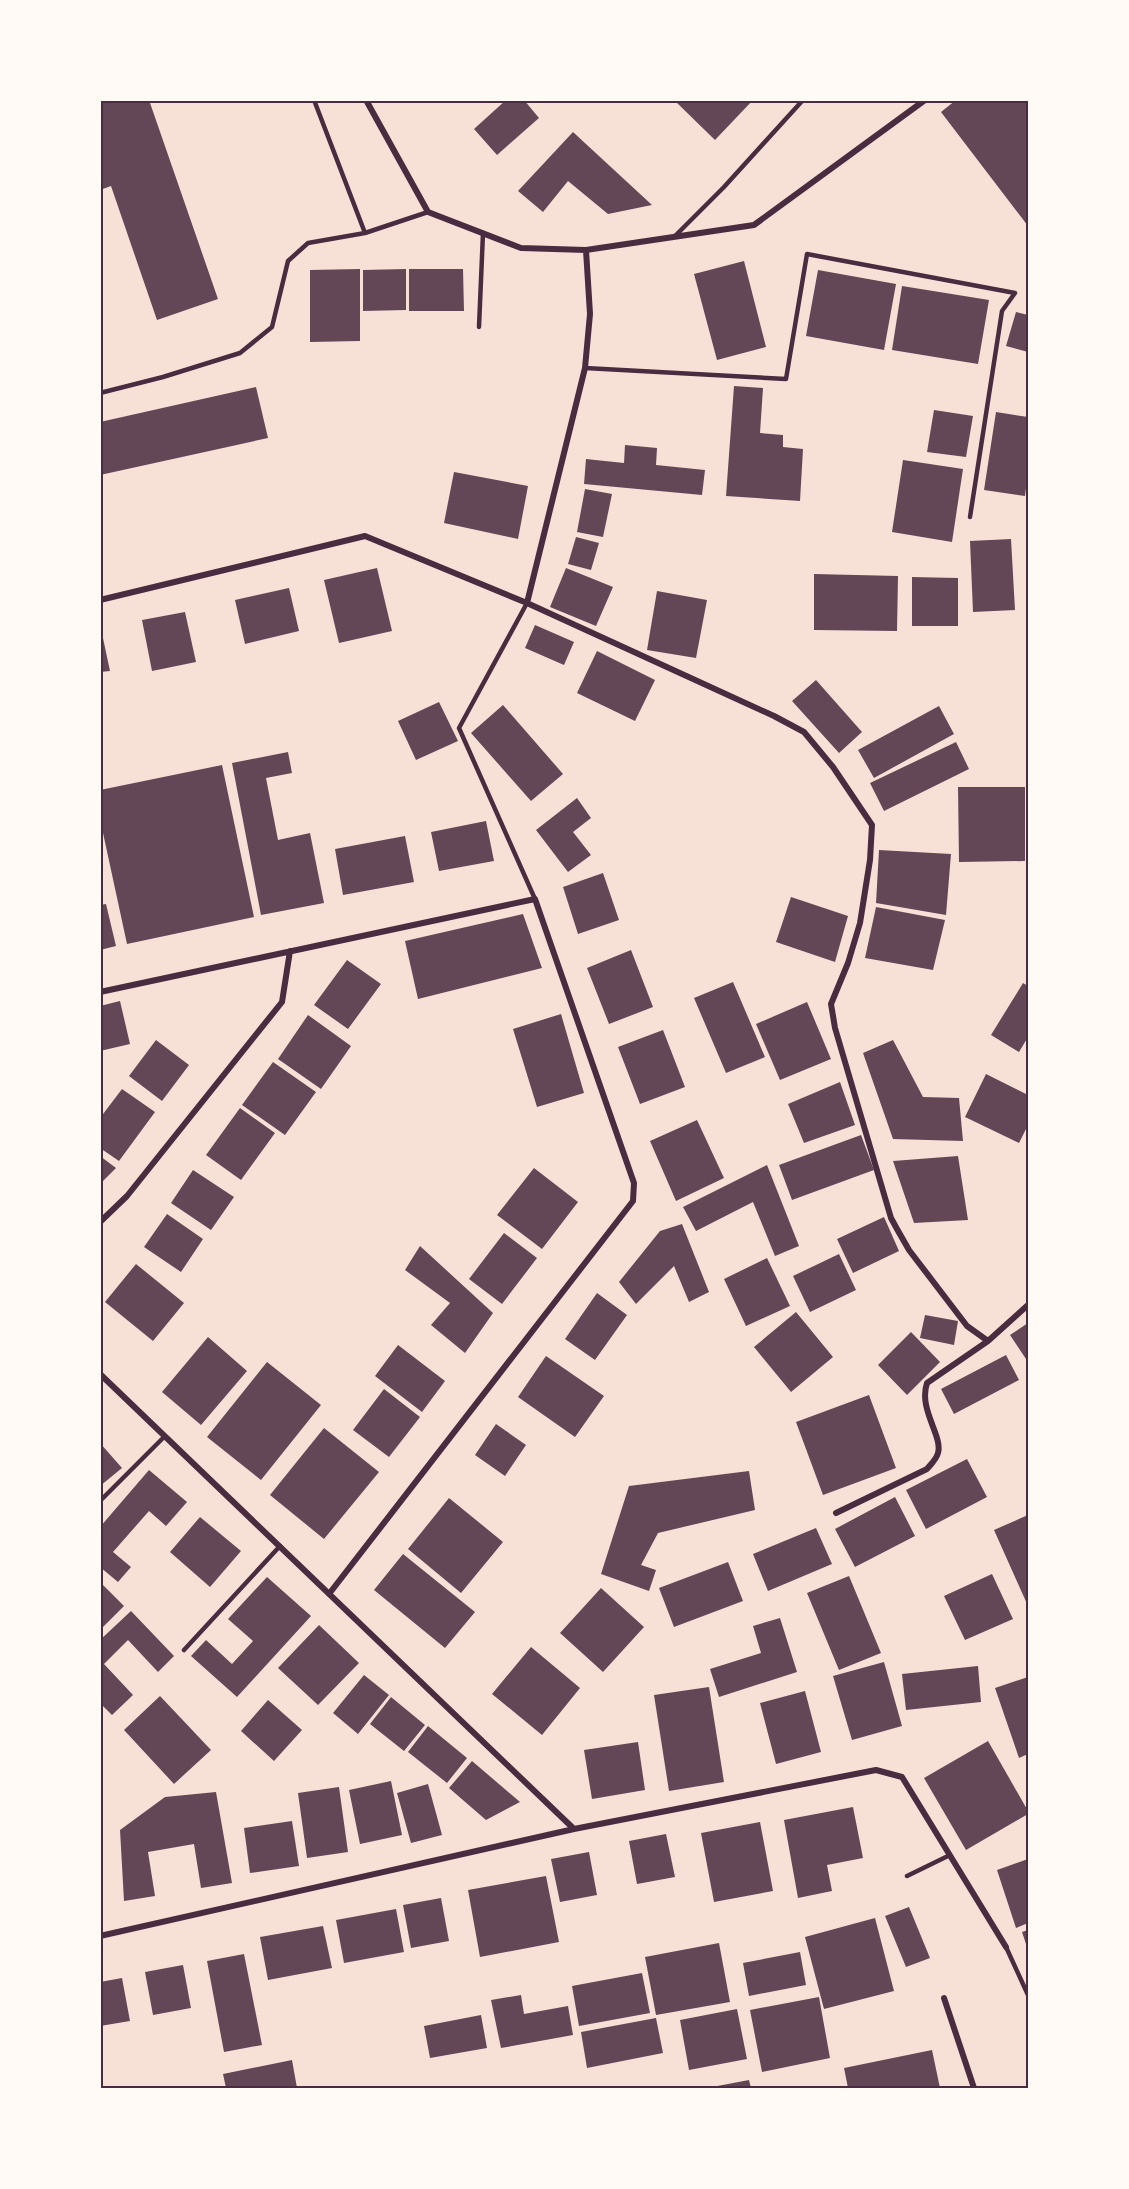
<svg xmlns="http://www.w3.org/2000/svg" width="1129" height="2189" font-family="'PT Sans Narrow',sans-serif">
  <style>
    .building { fill: #644757 }
    .lines { fill: none; stroke-linecap: round; stroke-linejoin: round }
    .service { stroke: #4a2c40; stroke-width: 4.5 }
    .minor { stroke: #4a2c40; stroke-width: 6 }
    .neatline { fill: none; stroke: #4a2c40; stroke-width: 2 }
  </style>
  <rect width="100%" height="100%" fill="#f7e1d7"/>
  <path class="building" d="M100 100H149L218 299 157 320 111 186 100 190Z
    M506 100H524L539 118 497 155 474 129Z
    M674 100H753L715 140Z
    M956 100H1028V226L941 112Z
    M573 132 652 205 608 214 568 181 543 212 518 191Z
    M744 261 766 347 717 360 694 274Z
    M360 269V341L310 342V270Z
    M406 269V310L363 311V270Z
    M409 269H463L464 311H409Z
    M818 270 896 284 884 350 806 336Z
    M902 286 989 300 978 364 892 350Z
    M1016 312 1028 315V352L1006 346Z
    M734 386 763 388 760 433 783 435V447L803 449 800 501 726 496Z
    M256 387 268 438 100 475V422Z
    M934 410 973 416 966 457 927 452Z
    M996 412 1028 417V472L1025 496 984 490Z
    M625 445 657 448 656 465 705 470 702 495 584 484 586 459 624 463Z
    M903 460 963 469 952 542 892 532Z
    M454 472 528 486 518 539 444 523Z
    M585 489 612 494 603 537 577 532Z
    M576 537 599 543 591 570 568 564Z
    M1011 539 1015 610 973 612 970 541Z
    M377 568 392 631 339 643 324 580Z
    M566 568 613 587 596 626 550 607Z
    M814 574 898 576 897 631 814 630Z
    M912 577 958 578V626H912Z
    M289 588 299 631 245 644 235 600Z
    M657 591 707 600 696 658 647 650Z
    M185 612 196 662 152 671 142 620Z
    M100 624 110 671 100 672Z
    M535 625 574 642 564 665 525 648Z
    M597 651 655 680 635 721 577 693Z
    M816 680 862 732 839 753 792 701Z
    M439 702 458 741 416 760 398 721Z
    M503 705 563 774 531 801 471 733Z
    M939 706 954 734 874 778 858 750Z
    M956 742 969 769 884 811 870 783Z
    M288 752 292 773 266 778 278 840 310 833 324 903 261 915 232 763Z
    M222 765 254 917 127 944 100 819V790Z
    M958 787H1025V861L959 862Z
    M577 798 591 818 573 832 591 855 568 872 536 830Z
    M486 821 494 861 439 871 431 832Z
    M405 836 414 882 343 895 335 849Z
    M879 850 951 854 946 915 876 903Z
    M603 873 619 920 578 934 563 887Z
    M791 897 848 916 835 962 776 942Z
    M106 904 116 946 100 950V905Z
    M876 907 945 920 933 970 865 958Z
    M523 914 542 968 418 999 405 941Z
    M631 950 653 1007 609 1024 587 968Z
    M347 960 381 984 348 1029 314 1005Z
    M733 982 765 1057 726 1073 694 998Z
    M1023 983 1028 986V1037L1019 1052 991 1035Z
    M120 1001 130 1044 100 1051V1006Z
    M807 1002 831 1059 780 1080 756 1024Z
    M561 1014 584 1093 537 1107 513 1029Z
    M308 1015 351 1046 321 1089 278 1059Z
    M663 1030 685 1087 640 1104 618 1047Z
    M156 1040 189 1065 162 1101 129 1076Z
    M893 1040 923 1097 959 1098 963 1141 893 1139 863 1053Z
    M273 1062 316 1092 285 1135 242 1105Z
    M986 1074 1028 1095V1125L1019 1143 965 1117Z
    M840 1082 855 1125 804 1143 788 1104Z
    M122 1089 155 1112 119 1161 100 1148V1118Z
    M240 1108 275 1133 241 1180 206 1155Z
    M697 1120 724 1178 676 1201 650 1141Z
    M861 1135 874 1170 792 1200 779 1165Z
    M100 1156 116 1168 100 1184Z
    M958 1156 968 1220 914 1223 893 1161Z
    M767 1165 799 1246 775 1256 753 1202 696 1231 683 1207Z
    M534 1168 578 1202 542 1249 497 1215Z
    M193 1170 234 1197 211 1230 171 1203Z
    M167 1214 203 1239 181 1272 144 1247Z
    M884 1217 899 1251 853 1273 837 1239Z
    M682 1224 709 1292 689 1302 674 1266 636 1304 619 1282 660 1231Z
    M504 1233 537 1258 502 1304 469 1279Z
    M420 1246 493 1313 465 1353 431 1325 450 1303 405 1270Z
    M839 1254 856 1290 810 1312 793 1276Z
    M767 1258 790 1306 746 1326 724 1279Z
    M136 1264 184 1303 153 1341 105 1302Z
    M597 1293 627 1315 595 1360 565 1339Z
    M796 1312 833 1357 791 1392 754 1347Z
    M925 1315 958 1321 954 1345 920 1338Z
    M1028 1323V1362L1010 1335Z
    M911 1332 940 1362 907 1395 878 1365Z
    M208 1337 247 1371 201 1425 162 1392Z
    M398 1345 445 1381 422 1412 375 1376Z
    M1006 1355 1019 1380 954 1414 941 1389Z
    M546 1356 604 1396 575 1437 518 1397Z
    M267 1362 321 1405 261 1480 207 1437Z
    M384 1389 420 1417 389 1457 353 1430Z
    M869 1395 896 1468 823 1495 796 1422Z
    M496 1424 526 1445 505 1476 475 1455Z
    M324 1428 379 1472 324 1539 270 1495Z
    M100 1443 122 1468 100 1486Z
    M967 1459 987 1497 926 1529 906 1490Z
    M149 1470 187 1502 166 1526 149 1511 113 1552 131 1567 118 1582 100 1567V1527Z
    M749 1471 755 1510 658 1533 641 1565 656 1570 649 1591 601 1574 629 1486Z
    M895 1497 915 1536 855 1567 835 1529Z
    M449 1498 503 1542 461 1593 408 1549Z
    M1028 1515V1606L994 1530Z
    M200 1517 241 1551 210 1587 170 1552Z
    M816 1528 832 1564 768 1591 753 1554Z
    M403 1554 475 1612 445 1648 374 1590Z
    M728 1562 743 1601 674 1627 659 1588Z
    M992 1574 1013 1619 965 1640 944 1596Z
    M849 1576 881 1653 839 1670 807 1593Z
    M267 1577 311 1616 237 1697 191 1656 206 1640 232 1664 253 1641 228 1619Z
    M100 1582 124 1606 100 1630Z
    M601 1588 644 1627 603 1672 560 1633Z
    M131 1611 174 1656 158 1672 128 1640 104 1664 133 1695 112 1715 100 1703V1640Z
    M780 1618 797 1672 719 1697 710 1669 761 1653 753 1626Z
    M319 1625 359 1663 318 1705 278 1668Z
    M531 1647 580 1688 542 1735 492 1694Z
    M884 1662 902 1726 852 1740 833 1676Z
    M978 1666 981 1702 906 1710 902 1674Z
    M364 1675 389 1695 358 1734 333 1713Z
    M1028 1677V1754L1019 1758 995 1688Z
    M709 1687 724 1782 669 1791 654 1695Z
    M805 1691 821 1752 776 1764 760 1703Z
    M160 1696 211 1750 174 1784 124 1730Z
    M391 1697 425 1725 404 1751 370 1724Z
    M268 1700 302 1730 274 1761 241 1731Z
    M428 1726 467 1758 447 1783 408 1752Z
    M988 1741 1028 1811V1814L966 1850 924 1778Z
    M638 1742 645 1790 592 1799 584 1750Z
    M472 1761 520 1802 486 1820 449 1788Z
    M391 1781 402 1835 360 1844 349 1790Z
    M428 1784 442 1835 411 1843 397 1793Z
    M339 1787 348 1852 307 1858 298 1793Z
    M216 1792 232 1883 201 1888 194 1844 148 1852 155 1896 124 1901 120 1830 165 1797Z
    M853 1807 863 1858 827 1865 832 1891 798 1898 784 1820Z
    M292 1821 299 1866 250 1873 244 1828Z
    M760 1822 773 1891 714 1902 701 1833Z
    M666 1834 675 1877 637 1884 629 1841Z
    M589 1852 597 1895 560 1902 551 1859Z
    M1028 1859V1923L1016 1928 997 1870Z
    M546 1876 559 1942 480 1957 468 1890Z
    M441 1898 449 1941 411 1948 403 1905Z
    M909 1907 930 1958 906 1967 885 1916Z
    M396 1909 404 1952 344 1963 336 1920Z
    M875 1918 894 1991 824 2009 805 1937Z
    M323 1926 332 1968 268 1980 260 1937Z
    M1028 1930V1950L1022 1932Z
    M719 1943 730 2002 656 2015 645 1957Z
    M800 1952 806 1985 749 1996 743 1963Z
    M244 1954 262 2045 224 2052 207 1961Z
    M183 1965 191 2008 153 2015 145 1972Z
    M642 1973 650 2013 579 2026 572 1986Z
    M122 1978 130 2021 100 2026V1982Z
    M521 1995 524 2014 568 2006 573 2035 501 2048 491 2000Z
    M819 1997 830 2058 762 2072 750 2010Z
    M737 2009 747 2059 689 2070 680 2020Z
    M481 2015 487 2048 430 2058 424 2026Z
    M656 2018 663 2053 587 2068 581 2032Z
    M932 2050 940 2088H848L844 2068Z
    M292 2060 297 2088H226L223 2074Z
    M749 2080 751 2088H712V2087Z"/>
  <g class="lines">
    <path class="service" d="M314 100 365 233
      M675 236 724 187 803 100
      M479 327 483 233
      M585 368 786 379 807 254 1015 293 1002 311 970 517
      M100 393 163 377 240 353 272 327 288 261 308 243 365 233 428 212
      M527 603 459 728 535 899
      M100 1501 165 1436
      M184 1650 280 1546
      M907 1876 950 1855
      M1006 1947 1028 1995"/>
    <path class="minor" d="M366 100 428 212 521 248 586 250 754 225 925 100
      M100 600 365 536 527 603 774 716 804 732 833 767 872 825 870 860 860 923 848 963 831 1004 835 1028 891 1218 897 1229 909 1250 967 1326 988 1341
      M527 603 585 368 590 314 586 250
      M100 992 535 899 634 1183 633 1201 329 1594
      M100 1222 127 1196 282 1002 290 951
      M100 1374 574 1829
      M836 1513 927 1469C931 1464 936 1460 938 1453 943 1436 918 1409 927 1383L988 1341 1028 1305
      M100 1936 574 1829 876 1770 902 1777 1006 1947
      M944 1998 974 2088"/>
  </g>
  <rect width="1129" height="2189" fill="none" stroke="#fffaf5" stroke-width="204"/>
  <rect x="102" y="102" width="925" height="1985" class="neatline"/>
</svg>
